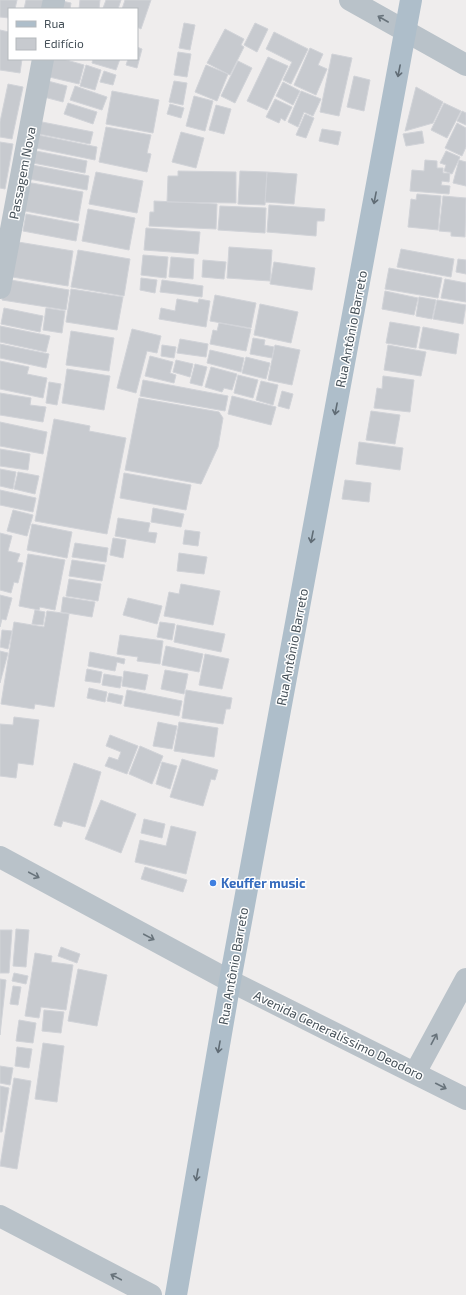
<svg xmlns="http://www.w3.org/2000/svg" width="466" height="1295" font-family="'Exo 2',sans-serif">
  <style>
    .building { fill: #c7cacf; stroke: #d1d3d8 }
    .lines { fill: none; stroke-linecap: round; stroke-linejoin: round }
    .minor { stroke: #b9c2c9; stroke-width: 22 }
    .major { stroke: #aebeca; stroke-width: 22 }
    .oneway { stroke: #68737b }
    .oneway2 { stroke: #606c75 }
    .shop-dot { fill: #3f7fe0; stroke: #fff; stroke-width: 1.5 }
    .labels { text-anchor: middle; stroke-width: 3; stroke-linejoin: round; paint-order: stroke }
    .street-label { font-size: 13px; fill: #465159; stroke: #fff }
    .shop-label { font-size: 13px; font-weight: bold; fill: #366cbe; stroke: #fff; text-anchor: start }
  </style>
  <rect width="100%" height="100%" fill="#efeded"/>
  <path class="building" d="M0 0H17L15 9H9V18L0 17Z
    M26 0H47L45 9H24Z
    M58 0 71 3 70 9H56Z
    M80 0H100L99 9H79Z
    M106 0H121L118 9 103 8Z
    M125 0H151L141 29 137 27V9H122Z
    M184 23 195 25 190 50 179 48Z
    M255 23 268 29 257 52 244 45Z
    M225 29 244 39 241 45 244 47 230 75 207 63Z
    M0 30 9 32V59H22L20 73 0 70Z
    M274 32 308 49 291 84 283 80 292 62 266 49Z
    M137 47 142 49 137 68 126 65 128 59H137Z
    M310 48 323 54 318 65 327 69 316 95 294 85Z
    M178 52 191 54 187 77 174 75Z
    M332 54 352 58 339 116 320 112Z
    M268 57 288 66 267 110 247 101Z
    M50 59H63L84 65 79 84 45 76Z
    M93 59H120L116 70 92 63Z
    M238 61 252 68 235 103 221 96Z
    M86 65 101 70 95 90 80 86Z
    M206 65 228 74 217 101 195 92Z
    M104 71 116 75 113 85 100 82Z
    M354 76 370 80 364 111 347 107Z
    M44 80 67 86 63 102 40 96Z
    M174 81 187 83 183 105 169 102Z
    M283 82 300 91 293 105 276 96Z
    M8 84 23 87 12 139 0 137V122Z
    M75 86 107 97 102 110 70 100Z
    M416 87 443 102 433 123 405 131Z
    M112 91 159 100 153 133 106 124Z
    M301 91 321 99 313 116 304 112 298 127 288 122Z
    M194 96 213 101 205 131 186 126Z
    M275 99 292 107 285 121 281 118 279 123 266 117Z
    M68 103 97 112 93 124 64 114Z
    M444 103 461 111 447 138 431 130Z
    M170 104 184 108 181 118 167 114Z
    M216 105 231 109 224 134 209 130Z
    M462 111 466 113V125L457 121Z
    M305 114 314 118 306 138 296 135Z
    M42 122 93 132 90 144 39 134Z
    M457 123 466 128V147L462 156 445 148Z
    M106 127 151 135 147 153 151 154 147 172 99 162Z
    M322 129 341 132 338 145 319 141Z
    M422 131 424 143 406 146 403 134Z
    M181 132 204 138 196 168 172 162Z
    M33 134 97 147 95 160 31 147Z
    M0 142 13 144 5 189 0 188Z
    M31 150 87 161 85 173 28 162Z
    M446 151 460 157 452 174 444 171 446 165 440 163Z
    M425 160 437 161V168H443V173H450L449 182 442 181 441 185 450 186 449 194 410 191 412 170 424 171Z
    M459 160 466 162V186L453 183Z
    M27 164 89 176 87 190 24 178Z
    M178 171 236 172V203L167 202 168 176H178Z
    M240 171 267 172 265 205 238 204Z
    M96 172 143 181 137 213 89 204Z
    M267 172 297 174 294 204 265 202Z
    M26 182 83 192 78 221 20 210Z
    M417 194 441 196 438 230 408 227 411 199 416 200Z
    M443 196 466 198 465 237 451 236V232L439 231Z
    M154 201 217 204 216 229 149 226 150 212H154Z
    M269 205 325 209 324 221H317L316 236 267 232Z
    M220 206 266 208 265 233 218 230Z
    M88 209 135 218 129 250 82 241Z
    M26 214 79 224 76 241 23 231Z
    M146 228 200 232 198 254 144 250Z
    M12 241 73 251 68 286 6 276Z
    M229 247 272 250 270 281 227 278Z
    M401 249 454 259 451 277 397 267Z
    M78 250 130 259 124 296 71 287Z
    M143 255 168 257 166 278 141 275Z
    M171 257 194 259 193 279 169 277Z
    M458 259 466 260V274L456 272Z
    M203 260 226 262 224 279 202 277Z
    M274 262 315 268 312 290 270 284Z
    M389 268 442 278 438 298 385 289Z
    M141 278 157 280 155 293 140 290Z
    M5 279 69 290 66 310 2 300Z
    M445 279 466 283V302L441 298Z
    M162 280 203 286 202 297 160 292Z
    M71 289 123 297 117 330 66 322Z
    M385 291 418 298 414 315 382 309Z
    M215 295 256 303 251 328 210 321Z
    M419 297 436 300 432 319 416 316Z
    M177 299 198 303 199 299 210 301 206 327 159 319 161 308 175 311Z
    M437 300 466 305 463 324 433 319Z
    M260 304 298 312 291 343 254 335Z
    M4 308 43 316 40 332 1 324Z
    M46 308 65 311 62 333 43 330Z
    M390 322 420 327 416 348 386 343Z
    M219 323 251 329 246 351 210 344 213 330 217 331Z
    M0 326 50 336 46 352 0 342Z
    M423 327 459 334 456 354 419 348Z
    M132 329 161 336 157 353 147 351 136 393 117 388Z
    M71 331 114 338 109 371 66 365Z
    M253 338 265 340 264 345 274 347 272 358 250 354Z
    M180 339 208 344 206 357 177 353Z
    M0 344 49 354 46 368 0 358Z
    M162 345 176 347 174 358 161 356Z
    M275 345 300 350 292 385 268 380Z
    M388 345 426 352 421 376 384 370Z
    M210 350 244 358 241 372 207 363Z
    M150 356 173 362 170 373 176 375 174 383 145 376Z
    M246 357 270 363 266 379 242 373Z
    M176 360 193 364 190 377 173 372Z
    M0 361 29 367 27 374 47 378 43 398 0 389Z
    M195 364 207 367 202 386 190 383Z
    M211 367 237 374 232 390 224 388 222 392 205 387Z
    M67 369 110 376 104 410 62 403Z
    M238 375 258 380 253 398 234 393Z
    M383 376 414 380 410 412 374 408 377 388 382 389Z
    M143 380 228 396 225 411 140 396Z
    M261 381 278 385 273 405 256 400Z
    M49 382 61 384 57 405 46 403Z
    M282 391 293 394 289 409 278 406Z
    M0 393 31 398 30 405 46 407 43 422 0 415Z
    M232 396 276 407 271 425 228 414Z
    M139 398 219 412 223 418 218 447 201 484 125 470Z
    M371 411 400 415 395 444 366 440Z
    M54 419 90 426 89 431 126 438 107 534 35 521Z
    M0 422 47 432 43 454 0 446Z
    M359 442 403 448 400 470 356 464Z
    M0 449 30 454 28 470 0 466Z
    M0 469 16 472 13 489 0 486Z
    M18 472 39 476 35 494 14 489Z
    M124 473 191 485 186 510 120 498Z
    M345 480 371 483 369 502 342 499Z
    M0 490 36 498 33 512 0 505Z
    M153 508 184 514 181 527 151 522Z
    M13 510 33 515 27 536 7 531Z
    M118 518 150 523 148 532 157 533 155 543 115 536Z
    M32 524 72 532 67 558 27 550Z
    M185 530 200 532 198 546 183 544Z
    M0 533 12 536 8 551 20 554 17 562 23 563 18 583 14 582 11 593 0 590Z
    M113 538 126 540 123 558 110 555Z
    M75 543 108 548 106 562 72 557Z
    M179 553 207 557 204 574 177 571Z
    M28 554 65 560 55 610 40 607 39 610 19 606Z
    M72 560 105 565 102 581 69 576Z
    M69 579 101 584 98 601 66 596Z
    M181 584 220 591 213 625 164 616 169 592 179 594Z
    M0 595 12 598 6 620 2 619 0 627Z
    M63 597 95 602 92 617 61 612Z
    M128 598 162 606 157 624 123 615Z
    M35 610 45 612 43 625 32 624Z
    M47 611 69 614 54 707 35 704 34 709 1 704 14 622 44 627Z
    M160 622 175 624 172 640 157 637Z
    M177 625 225 634 221 652 174 642Z
    M2 630 12 631 8 649 0 647Z
    M120 635 163 641 160 664 137 661 138 657 117 654Z
    M166 646 203 654 199 672 162 665Z
    M0 651 8 653 0 683Z
    M90 652 125 659 124 664 117 662 115 671 88 666Z
    M205 654 229 659 222 689 199 685Z
    M87 669 102 672 100 683 85 681Z
    M165 670 188 674 184 694 161 689Z
    M124 671 148 675 145 690 122 686Z
    M104 674 122 677 120 688 102 685Z
    M89 688 107 692 105 702 87 698Z
    M127 690 182 701 179 716 124 706Z
    M186 690 232 698 230 709H226L223 724 182 718Z
    M109 693 123 696 121 704 107 701Z
    M14 717 39 720 33 765 18 763 16 778 0 776V724L13 725Z
    M158 722 177 726 172 749 153 746Z
    M179 722 218 728 214 757 174 751Z
    M110 735 138 746 127 774 105 766 109 757 118 760 121 752 106 746Z
    M140 746 163 756 152 784 129 774Z
    M182 759 218 770 215 780 211 779 203 806 170 797Z
    M162 762 177 766 170 789 156 784Z
    M74 763 101 772 85 827 63 821 61 827 54 825Z
    M101 800 136 814 121 853 85 839Z
    M144 819 165 824 162 838 141 833Z
    M171 826 196 832 186 874 135 862 140 840 166 846Z
    M145 867 187 880 183 892 141 879Z
    M16 929 29 930 26 967 13 966Z
    M0 930H12L9 973H0Z
    M61 947 80 954 77 963 58 956Z
    M35 953 52 956 51 962 73 965 66 1010 41 1007 39 1018 25 1016Z
    M78 969 107 975 97 1026 68 1021Z
    M14 973 28 976 26 984 12 981Z
    M0 979 6 980 0 1035Z
    M13 986 21 987 18 1005 10 1004Z
    M44 1010 64 1012 61 1033 42 1031Z
    M19 1020 36 1023 33 1043 16 1041Z
    M43 1043 64 1046 57 1102 35 1099Z
    M17 1047 32 1049 29 1068 15 1066Z
    M0 1066 13 1068 10 1085 0 1083Z
    M14 1078 31 1081 17 1169 0 1166Z
    M0 1086 9 1088 2 1132H0Z"/>
  <g class="lines">
    <path class="minor" d="M350 0 466 65
      M52 9 54 0
      M0 288 43 59
      M0 857 230 981 466 1099
      M415 1073 466 979
      M0 1216 151 1295"/>
    <path class="major" d="M176 1295 230 981 411 0"/>
  </g>
  <defs><path id="oneway-shaft" d="M-6 0H5M1.5-3L5.5 0L1.5 3" fill="none" stroke-width="1.6" stroke-linecap="round" stroke-linejoin="round"/></defs>
  <g class="oneway">
    <use href="#oneway-shaft" transform="translate(383 19) rotate(-150)"/>
    <use href="#oneway-shaft" transform="translate(34 875) rotate(28)"/>
    <use href="#oneway-shaft" transform="translate(149 937) rotate(28)"/>
    <use href="#oneway-shaft" transform="translate(434 1039) rotate(-62)"/>
    <use href="#oneway-shaft" transform="translate(441 1086) rotate(27)"/>
    <use href="#oneway-shaft" transform="translate(116 1277) rotate(-152)"/>
  </g>
  <g class="oneway2">
    <use href="#oneway-shaft" transform="translate(399 71) rotate(101)"/>
    <use href="#oneway-shaft" transform="translate(375 198) rotate(101)"/>
    <use href="#oneway-shaft" transform="translate(336 409) rotate(101)"/>
    <use href="#oneway-shaft" transform="translate(312 537) rotate(101)"/>
    <use href="#oneway-shaft" transform="translate(219 1047) rotate(100)"/>
    <use href="#oneway-shaft" transform="translate(197 1175) rotate(100)"/>
  </g>
  <circle class="shop-dot" cx="213" cy="883" r="4"/>
  <g class="labels">
    <g class="street-label">
      <text transform="translate(22 173) rotate(-79)" y="5">Passagem Nova</text>
      <text transform="translate(351 329) rotate(-79)" y="5">Rua Antônio Barreto</text>
      <text transform="translate(292 647) rotate(-79)" y="5">Rua Antônio Barreto</text>
      <text transform="translate(233 966) rotate(-80)" y="5">Rua Antônio Barreto</text>
      <text transform="translate(339 1035) rotate(26)" y="5">Avenida Generalíssimo Deodoro</text>
    </g>
    <g class="shop-label">
      <text x="221" y="888">Keuffer music</text>
    </g>
  </g>
  <rect x="8" y="8" width="130" height="52" fill="#ffffff" stroke="#b5b9bd"/>
  <rect x="16" y="21" width="20" height="6" fill="#aebeca" stroke="#b5b9bd"/>
  <text x="44" y="28" font-size="12" fill="#465159">Rua</text>
  <rect x="16" y="38" width="20" height="12" fill="#c7cacf" stroke="#b5b9bd"/>
  <text x="44" y="48" font-size="12" fill="#465159">Edifício</text>
</svg>
